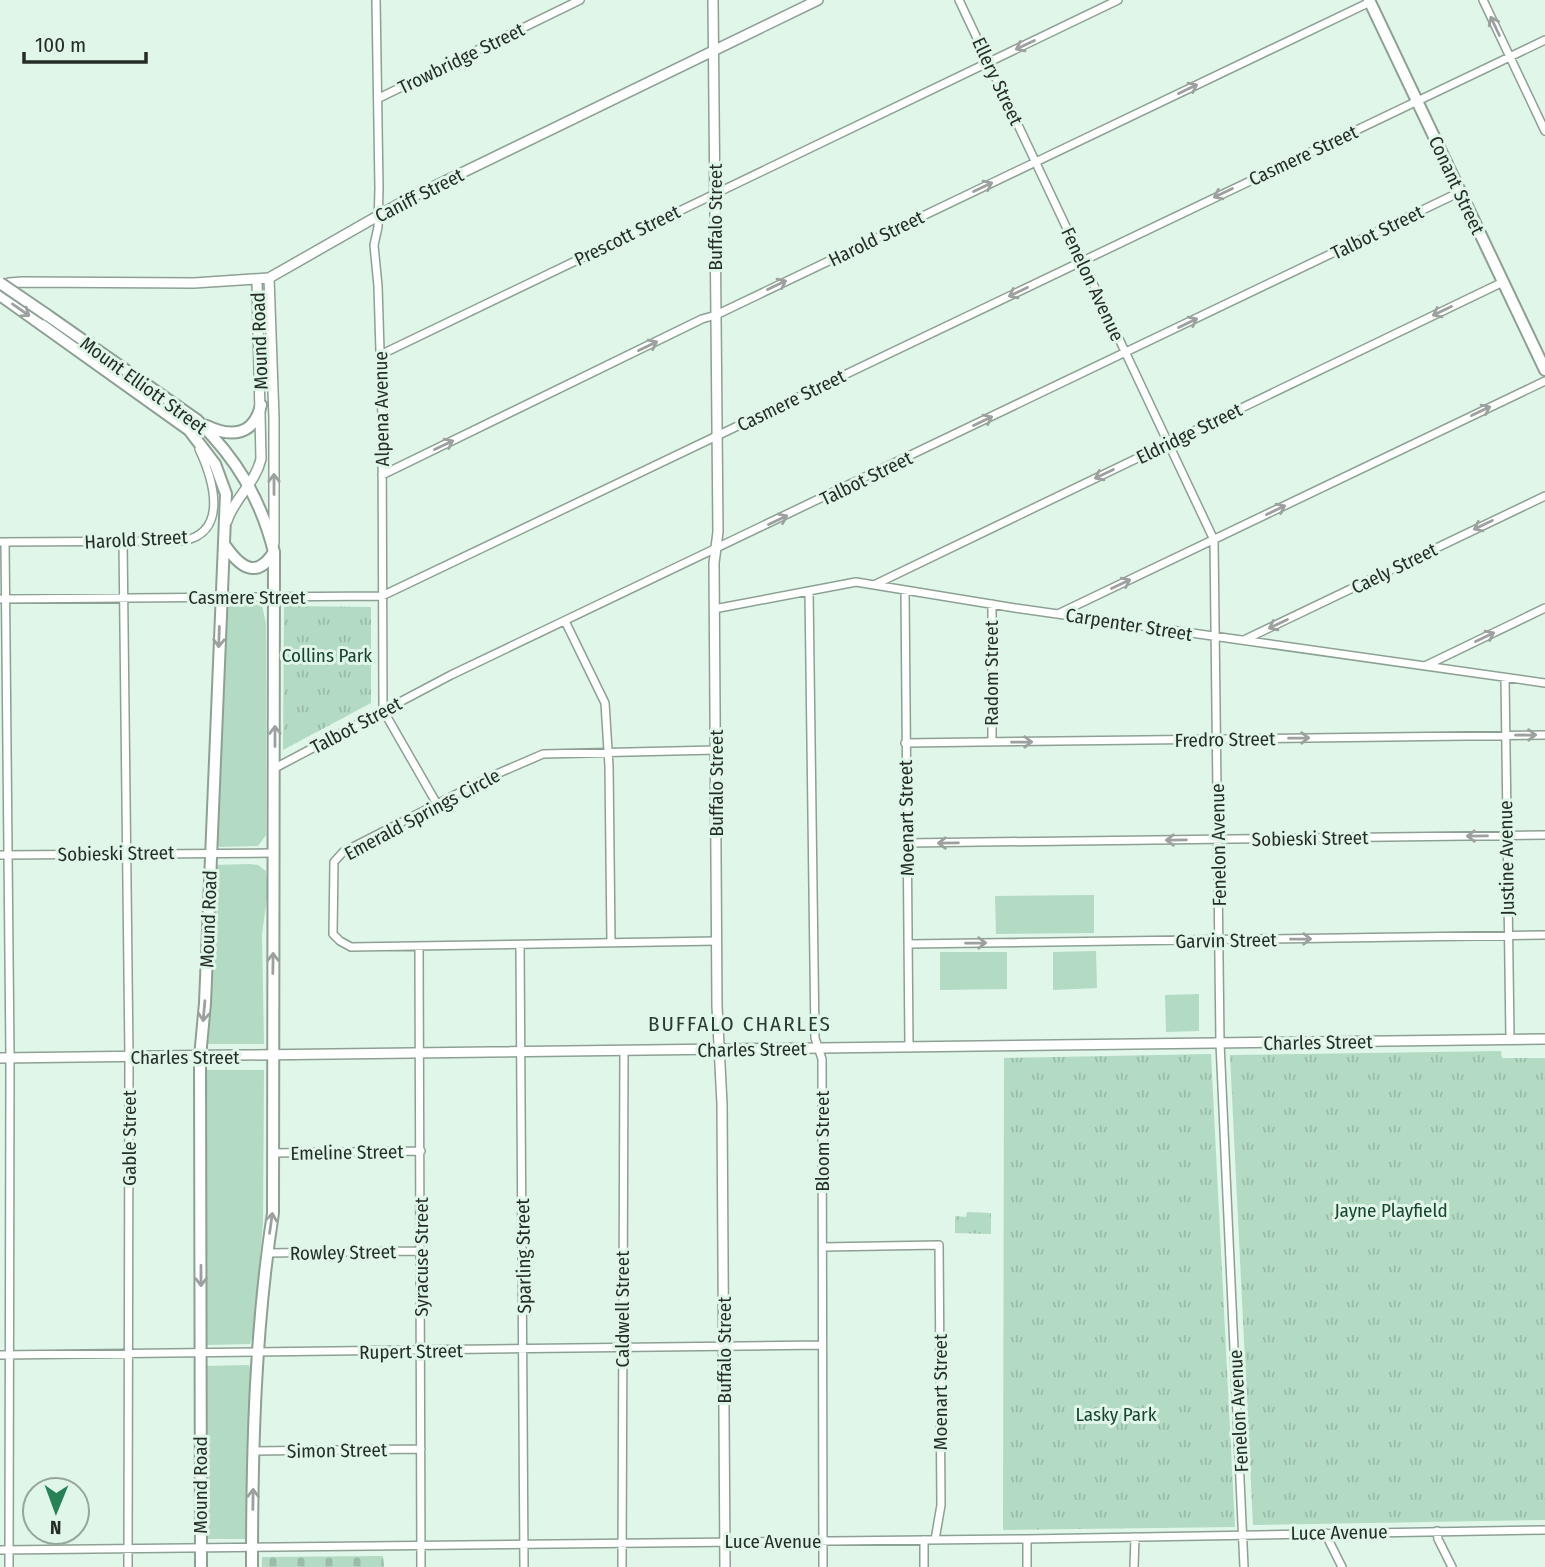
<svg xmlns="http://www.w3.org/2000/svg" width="1545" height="1567" font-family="'Fira Sans Condensed',sans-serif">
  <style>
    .grass { fill: #b3dac2 }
    .cemetery { fill: url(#cemetery-stones) }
    .park { fill: url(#park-tufts) }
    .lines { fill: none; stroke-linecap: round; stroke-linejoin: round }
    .minor-casing { stroke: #8ca194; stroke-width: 10 }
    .tertiary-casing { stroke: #8ca194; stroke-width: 12 }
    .secondary-casing { stroke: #8ca194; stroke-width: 14 }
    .minor { stroke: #fff; stroke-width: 7 }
    .tertiary { stroke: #fff; stroke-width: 9 }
    .secondary { stroke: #fff; stroke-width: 10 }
    .secondary-bridge-casing { stroke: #8ca194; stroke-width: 14; stroke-linecap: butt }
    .secondary-bridge { stroke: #fff; stroke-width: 10 }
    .oneway { stroke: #9ca09e }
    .labels { text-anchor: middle; stroke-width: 6; stroke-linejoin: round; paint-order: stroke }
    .street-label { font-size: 19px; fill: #242d27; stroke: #e0f6e8 }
    .park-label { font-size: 19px; fill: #16452e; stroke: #e0f6e8 }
    .neighbourhood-label { font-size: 21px; letter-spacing: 2px; fill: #2a3c32; stroke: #e0f6e8 }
  </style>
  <defs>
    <pattern id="cemetery-stones" width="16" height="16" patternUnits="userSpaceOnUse" patternTransform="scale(1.75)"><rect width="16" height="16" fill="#b3dac2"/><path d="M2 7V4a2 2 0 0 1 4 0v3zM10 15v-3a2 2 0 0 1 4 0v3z" fill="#9abba7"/></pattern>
    <pattern id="park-tufts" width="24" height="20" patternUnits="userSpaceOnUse" patternTransform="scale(1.75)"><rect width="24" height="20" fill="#b3dac2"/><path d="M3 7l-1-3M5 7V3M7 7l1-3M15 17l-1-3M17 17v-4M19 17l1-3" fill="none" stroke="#9abba7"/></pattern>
  </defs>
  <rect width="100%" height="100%" fill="#e0f6e8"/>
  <path class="grass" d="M229 604 262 605 266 624V835L258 846 219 847 216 841 226 606Z
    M250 864 258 865 266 871 268 891 262 934 264 1044H208L214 865Z
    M1094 895V933L996 934 995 896Z
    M1096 951 1097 988 1053 990V952Z
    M940 952H1007V989L940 990Z
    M1199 994V1031L1166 1032 1165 995Z
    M204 1070H264L263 1223 253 1335 250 1344 206 1345Z
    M249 1365 251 1371 247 1539H206L205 1366Z"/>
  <path class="cemetery" d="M383 1556 384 1567H262V1557Z"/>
  <path class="park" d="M284 606 371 607V703L283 750Z
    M1501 1051 1502 1058H1545V1520L1253 1525 1230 1055Z
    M1211 1054 1235 1527 1003 1530 1004 1058Z
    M967 1212 991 1213V1234L955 1233V1216L966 1217Z"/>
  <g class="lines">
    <g class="minor-casing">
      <path id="minor" d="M376 0 379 188 378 227 374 245 378 286 382 416 383 710 437 804
        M959 0 1214 540 1220 1043 1244 1567
        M1483 0 1545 131
        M379 98 580 0
        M380 355 1118 0
        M382 475 702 319 716 315 1370 2
        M123 541 129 1057 128 1567
        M1 542 182 541C230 533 213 479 199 449
        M5 542 10 1058 9 1567
        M876 584 1503 282
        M905 590 909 1047
        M809 591 815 1038 822 1059 823 1567
        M0 599 382 596 1545 40
        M992 604V742
        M714 609 856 582 1015 608 1545 683
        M1060 613 1545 381
        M565 621 605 703 609 766 611 942
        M1246 639 1545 496
        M1427 665 1545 608
        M1505 678 1510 1039
        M905 743 1545 735
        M716 750 543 754 492 776 343 852 334 862 333 934 340 941 351 947 717 941
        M275 768 451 675 1460 192
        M907 843 1545 835
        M0 855 274 853
        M908 944 1545 935
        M520 945 524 1567
        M419 947 421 1567
        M274 1153 421 1151
        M823 1247 939 1245 941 1505 935 1540
        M267 1253 420 1251
        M0 1355 822 1345
        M253 1451 421 1449
        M1437 1531 1438 1539 1452 1567
        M1325 1533 1342 1567
        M0 1550 1027 1539 1545 1530
        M622 1567 624 1051
        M924 1567V1540
        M1027 1567V1539
        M1134 1567 1135 1537"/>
    </g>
    <g class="tertiary-casing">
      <path id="tertiary" d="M713 0 718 532 714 563 717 1006 722 1104 725 1567
        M269 278 274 418V543
        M1 291 9 283 22 282 194 283 269 278 404 201 818 0
        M227 521C235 497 255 484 261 459L257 281
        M0 1058 1545 1039"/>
    </g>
    <g class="secondary-casing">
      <path id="secondary" d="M1369 0 1545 370
        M0 295 189 430 215 464 226 494 205 1003 200 1057 201 1567
        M47 315 197 420C236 458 261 499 274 552L273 1213C255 1329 252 1449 252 1567
        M207 426C232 438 254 435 261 405
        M224 544C239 566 256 581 274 552"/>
    </g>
    <use href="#minor" class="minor"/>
    <use href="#tertiary" class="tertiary"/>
    <use href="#secondary" class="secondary"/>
    <g class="secondary-bridge-casing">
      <path id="secondary-bridge" d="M0 283 47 315"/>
    </g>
    <use href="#secondary-bridge" class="secondary-bridge"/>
  </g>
  <defs><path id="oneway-shaft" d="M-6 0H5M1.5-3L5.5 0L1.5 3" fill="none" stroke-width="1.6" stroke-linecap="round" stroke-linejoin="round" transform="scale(1.75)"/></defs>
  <g class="oneway">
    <use href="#oneway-shaft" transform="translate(1495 26) rotate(-115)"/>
    <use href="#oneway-shaft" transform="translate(1025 45) rotate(154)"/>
    <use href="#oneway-shaft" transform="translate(1188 89) rotate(-26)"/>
    <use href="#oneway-shaft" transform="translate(983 187) rotate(-26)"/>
    <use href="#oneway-shaft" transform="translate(1223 193) rotate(155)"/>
    <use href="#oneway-shaft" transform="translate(777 285) rotate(-26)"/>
    <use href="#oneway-shaft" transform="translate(1018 292) rotate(154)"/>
    <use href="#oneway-shaft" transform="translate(21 310) rotate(35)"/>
    <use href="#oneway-shaft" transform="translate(1442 311) rotate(154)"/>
    <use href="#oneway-shaft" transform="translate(1188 323) rotate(-26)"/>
    <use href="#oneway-shaft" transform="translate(648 346) rotate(-26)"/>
    <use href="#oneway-shaft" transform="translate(1481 411) rotate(-26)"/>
    <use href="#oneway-shaft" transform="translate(983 421) rotate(-26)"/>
    <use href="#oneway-shaft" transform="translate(444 445) rotate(-26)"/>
    <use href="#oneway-shaft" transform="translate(1104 474) rotate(154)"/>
    <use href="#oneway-shaft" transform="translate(274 484) rotate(-90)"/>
    <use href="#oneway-shaft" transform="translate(1276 510) rotate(-26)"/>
    <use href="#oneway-shaft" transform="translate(778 520) rotate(-25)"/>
    <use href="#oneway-shaft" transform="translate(1483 525) rotate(154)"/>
    <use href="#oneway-shaft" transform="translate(1121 584) rotate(-25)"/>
    <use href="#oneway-shaft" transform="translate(1278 624) rotate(154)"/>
    <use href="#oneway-shaft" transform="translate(219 637) rotate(92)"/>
    <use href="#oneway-shaft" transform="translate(1485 637) rotate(-26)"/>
    <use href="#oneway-shaft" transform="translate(1526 735) rotate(-1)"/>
    <use href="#oneway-shaft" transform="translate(275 736) rotate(-90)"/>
    <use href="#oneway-shaft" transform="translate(1299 738) rotate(-1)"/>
    <use href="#oneway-shaft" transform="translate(1022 742) rotate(-1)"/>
    <use href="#oneway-shaft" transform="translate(1477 836) rotate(179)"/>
    <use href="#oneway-shaft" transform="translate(1176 840) rotate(179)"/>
    <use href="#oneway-shaft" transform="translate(948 843) rotate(179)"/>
    <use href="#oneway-shaft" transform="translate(1301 939) rotate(-1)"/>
    <use href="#oneway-shaft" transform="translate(976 943) rotate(-1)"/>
    <use href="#oneway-shaft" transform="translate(273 963) rotate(-89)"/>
    <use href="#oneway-shaft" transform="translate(204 1011) rotate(95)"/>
    <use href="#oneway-shaft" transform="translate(271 1223) rotate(-82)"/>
    <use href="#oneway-shaft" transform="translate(201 1276) rotate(90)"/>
    <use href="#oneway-shaft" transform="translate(253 1499) rotate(-89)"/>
  </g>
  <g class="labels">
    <g class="street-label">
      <text transform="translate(461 58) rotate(-26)" y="7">Trowbridge Street</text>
      <text transform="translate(998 81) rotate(65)" y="7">Ellery Street</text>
      <text transform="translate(1303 155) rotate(-25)" y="7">Casmere Street</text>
      <text transform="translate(1457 185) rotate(65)" y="7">Conant Street</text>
      <text transform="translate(419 195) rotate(-27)" y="7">Caniff Street</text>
      <text transform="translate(715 217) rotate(-90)" y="7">Buffalo Street</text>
      <text transform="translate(1377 232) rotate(-26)" y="7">Talbot Street</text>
      <text transform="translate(627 235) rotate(-26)" y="7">Prescott Street</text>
      <text transform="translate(876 238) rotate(-26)" y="7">Harold Street</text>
      <text transform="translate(1093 284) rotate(65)" y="7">Fenelon Avenue</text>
      <text transform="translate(259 341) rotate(-92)" y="7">Mound Road</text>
      <text transform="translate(144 385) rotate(36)" y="7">Mount Elliott Street</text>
      <text transform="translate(791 400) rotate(-26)" y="7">Casmere Street</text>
      <text transform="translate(381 409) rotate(-91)" y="7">Alpena Avenue</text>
      <text transform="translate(1189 433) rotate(-26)" y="7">Eldridge Street</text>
      <text transform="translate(866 478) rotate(-26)" y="7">Talbot Street</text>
      <text transform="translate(136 539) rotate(-3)" y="7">Harold Street</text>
      <text transform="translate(1394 568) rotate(-26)" y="7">Caely Street</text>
      <text x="247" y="604">Casmere Street</text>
      <text transform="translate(1129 624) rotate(9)" y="7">Carpenter Street</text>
      <text transform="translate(991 673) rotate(-90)" y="7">Radom Street</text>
      <text transform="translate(356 725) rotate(-28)" y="7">Talbot Street</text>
      <text transform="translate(1225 739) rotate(-1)" y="7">Fredro Street</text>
      <text transform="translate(716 783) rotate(-90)" y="7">Buffalo Street</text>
      <text transform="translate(422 814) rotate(-28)" y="7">Emerald Springs Circle</text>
      <text transform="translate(906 818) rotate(-91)" y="7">Moenart Street</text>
      <text transform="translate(1310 838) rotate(-1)" y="7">Sobieski Street</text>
      <text transform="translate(1218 845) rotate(-91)" y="7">Fenelon Avenue</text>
      <text transform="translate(116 853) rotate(-1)" y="7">Sobieski Street</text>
      <text transform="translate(1506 858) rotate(-91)" y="7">Justine Avenue</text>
      <text transform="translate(208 919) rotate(-88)" y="7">Mound Road</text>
      <text transform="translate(1226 940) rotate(-1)" y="7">Garvin Street</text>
      <text transform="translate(1318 1042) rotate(-1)" y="7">Charles Street</text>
      <text transform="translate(752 1049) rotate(-1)" y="7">Charles Street</text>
      <text x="185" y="1064">Charles Street</text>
      <text transform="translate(129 1138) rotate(-90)" y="7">Gable Street</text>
      <text transform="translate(822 1141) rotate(-90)" y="7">Bloom Street</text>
      <text transform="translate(347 1152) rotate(-1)" y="7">Emeline Street</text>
      <text transform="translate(343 1252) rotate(-1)" y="7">Rowley Street</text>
      <text transform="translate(523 1256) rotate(-91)" y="7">Sparling Street</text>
      <text transform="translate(421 1257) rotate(-90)" y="7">Syracuse Street</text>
      <text transform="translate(622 1309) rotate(-90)" y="7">Caldwell Street</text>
      <text transform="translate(724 1350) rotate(-90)" y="7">Buffalo Street</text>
      <text transform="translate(411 1351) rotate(-1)" y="7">Rupert Street</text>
      <text transform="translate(940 1392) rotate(-90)" y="7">Moenart Street</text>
      <text transform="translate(1238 1411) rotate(-93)" y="7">Fenelon Avenue</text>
      <text transform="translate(337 1450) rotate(-1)" y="7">Simon Street</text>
      <text transform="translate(200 1485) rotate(-90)" y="7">Mound Road</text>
      <text transform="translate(1339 1532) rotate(-1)" y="7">Luce Avenue</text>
      <text x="773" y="1548">Luce Avenue</text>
    </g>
    <g class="park-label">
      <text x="327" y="662">Collins Park</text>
      <text x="1391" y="1217">Jayne Playfield</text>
      <text x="1116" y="1421">Lasky Park</text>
    </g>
    <g class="neighbourhood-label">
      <text x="740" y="1031">BUFFALO CHARLES</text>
    </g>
  </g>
  <g transform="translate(56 1511) rotate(181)"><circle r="33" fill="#e0f6e8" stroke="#95a69b" stroke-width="2"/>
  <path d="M0-5L12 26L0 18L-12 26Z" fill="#288257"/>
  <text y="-10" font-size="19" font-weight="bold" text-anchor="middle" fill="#242d27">N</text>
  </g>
  <path d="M24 52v10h122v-10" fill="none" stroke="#242d27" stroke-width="3.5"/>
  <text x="35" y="52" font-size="21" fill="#242d27" stroke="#e0f6e8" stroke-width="5" paint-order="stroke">100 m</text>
</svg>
